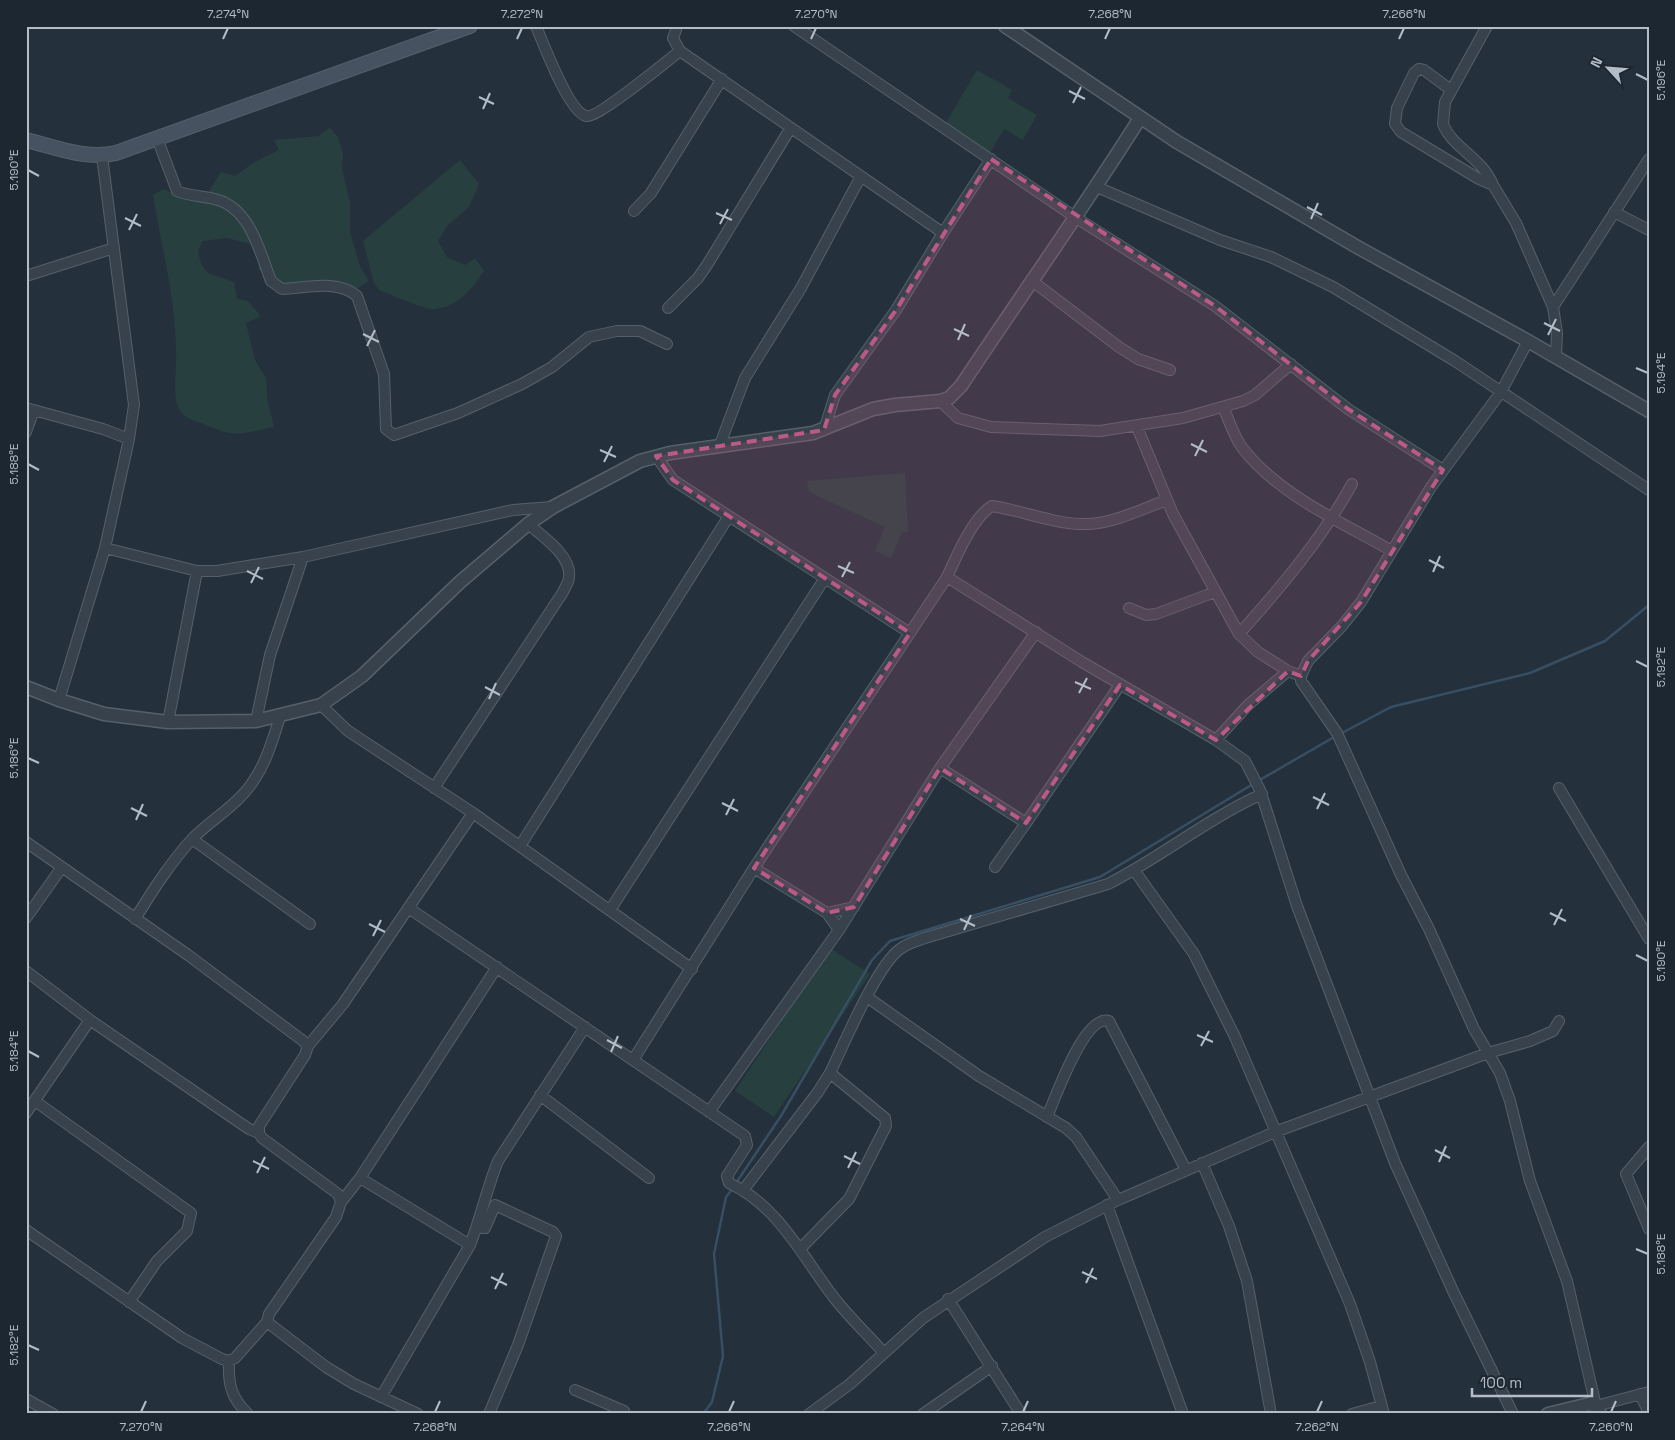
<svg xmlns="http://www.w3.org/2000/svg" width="1675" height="1440" font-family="'Space Grotesk',sans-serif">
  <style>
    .green { fill: #273f3e }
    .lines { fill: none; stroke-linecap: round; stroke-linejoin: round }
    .stream { stroke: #384f63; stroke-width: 2.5 }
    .minor-casing { stroke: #56606a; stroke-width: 12 }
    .tertiary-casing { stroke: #56606a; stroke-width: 15 }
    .secondary-casing { stroke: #56606a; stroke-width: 16 }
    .minor { stroke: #37424c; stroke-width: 10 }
    .tertiary { stroke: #37424c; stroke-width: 12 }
    .secondary { stroke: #46525f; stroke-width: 14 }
    .marked { fill: #bc5a87; fill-opacity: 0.2; stroke: #bc5a87; stroke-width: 4; stroke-dasharray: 10 6; stroke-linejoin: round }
    .ticks { fill: none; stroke: #b3bdc8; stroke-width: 2 }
    .neatline { fill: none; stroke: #b3bdc8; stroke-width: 2 }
    .ticks-label { font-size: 12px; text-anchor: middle; fill: #b3bdc8 }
  </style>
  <rect width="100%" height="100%" fill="#24313c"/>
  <path class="green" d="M977 70 1012 90 1008 98 1037 115 1023 140 1004 129 990 153 944 126Z
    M330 128 338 137 343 153 342 169 350 202V232L360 266 369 281 349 294 325 284 291 286 276 282 273 272 259 271 257 257 266 248 227 238 203 241 198 250C203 279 210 272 234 282L237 299 248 301 261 316 246 323 255 360 266 378 268 402 274 427C238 434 237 439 201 423 196 421 188 419 184 415 171 404 176 379 176 364 178 308 162 251 153 195L164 189 176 195 207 194 221 172 235 176 253 163 279 150 274 140 318 136Z
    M460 160 479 184 469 207 447 226 438 241 447 257 465 265 475 258 484 271C472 289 457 308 433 309 425 310 390 294 379 290L374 283 363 241Z
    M905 473 908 532H902L891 558 875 551 885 527 809 492 807 481Z
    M830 948 870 974 774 1117 735 1091Z"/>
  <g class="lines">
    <path class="stream" d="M1340 734 1391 707 1530 673 1605 641 1649 605
      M1258 781 1336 736
      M736 1183 781 1116 872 960 890 941 1100 877 1253 784
      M703 1414 712 1402 723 1356 714 1254 726 1197 733 1188"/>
    <g class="minor-casing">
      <path id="minor" d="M536 26C543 43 569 112 586 116 597 119 667 61 680 51
        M794 26 1075 217 1215 306 1348 409 1443 470
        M1487 26 1445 102 1443 124C1452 148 1482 157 1493 185
        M676 30 673 38 680 51 943 233
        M1451 90 1424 70 1419 69 1414 73 1397 108 1395 124 1401 132 1479 179 1493 185 1516 223 1553 307
        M157 138 177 191C187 196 206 196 218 200 251 210 260 253 271 281L282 289C306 288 337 279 357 296L384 374 386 429 394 435 458 413 522 384 552 367 589 337 617 331H640L667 344
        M102 156 134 405 129 439 105 548 197 571H217L303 557 513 510 552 507
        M1097 187 1220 240 1271 257 1333 287 1455 361 1649 490
        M634 211 651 193 722 79
        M1614 212 1649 230
        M26 276 114 248
        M1031 280 1119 347 1138 359 1170 370
        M668 308 698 278 707 265 790 129
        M1528 341 1501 392 1431 487 1361 602 1342 626 1308 661 1301 676V681L1337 733 1401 875 1429 929 1474 1029 1500 1073 1510 1101 1530 1181 1567 1281 1596 1406 1649 1392
        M1556 357 1557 333 1553 307 1649 159
        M940 401 958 418 991 427 1100 431 1183 418 1243 401 1255 395 1291 364
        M1223 407C1229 420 1233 434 1241 446 1275 493 1343 523 1392 551
        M26 408 103 429 129 439
        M1137 427 1173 514 1239 634 1258 652 1288 671 1301 676
        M824 430 835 395 896 310 943 233 991 159
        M26 432 34 410
        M719 447 745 378 801 288 860 178
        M656 456 673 480 910 633
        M947 577 1082 662 1216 740 1245 761 1260 790 1297 906 1395 1163 1453 1291 1513 1414
        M1129 608 1146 615 1156 614 1215 592
        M1239 634C1281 587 1321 540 1352 484
        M59 700 105 548
        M256 721 270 655 303 557
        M168 722 197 571
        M1216 740 1248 705 1288 671
        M940 768 1026 823 1120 685
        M434 788 563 592C565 587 569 582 569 577 572 556 542 536 528 524
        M1559 788 1649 939
        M473 813 692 969
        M192 839 310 924
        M26 842 188 955 302 1040 308 1046 305 1055 259 1126V1133
        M520 846 729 516
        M995 867 1026 823
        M754 868 827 913 839 930
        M1134 870 1194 954 1235 1037 1350 1304 1370 1362 1384 1414
        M410 909 745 1136 747 1145 727 1176 729 1183C779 1206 803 1258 835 1299 850 1318 868 1335 884 1353
        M610 910 825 578
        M827 913 854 907
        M26 918 62 867
        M135 919C153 890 170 863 193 838 212 819 240 803 254 780 267 761 273 738 280 717
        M26 971 90 1020 249 1129 259 1133 262 1138 338 1194 341 1202 336 1217 269 1314 267 1322 326 1367 354 1384 418 1414
        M867 997 979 1076 1066 1128 1076 1137 1118 1200
        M308 1046 343 1004 473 813 348 731 321 705
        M633 1060 754 868 947 577C956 557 973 517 992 506 1024 511 1056 525 1088 524 1114 523 1142 509 1167 500
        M830 1073C844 1044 877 965 900 949 908 943 917 941 925 938L1108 884C1161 857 1207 819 1262 794
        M540 1095 649 1178
        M35 1101 191 1213 187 1231 157 1261 129 1302
        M709 1112 839 930 940 768 1036 632
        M26 1113 90 1020
        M1047 1117C1055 1099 1084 1014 1109 1021L1186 1170
        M1649 1147 1626 1174 1649 1229
        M1202 1163 1229 1226 1247 1281 1271 1414
        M360 1178 470 1245
        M744 1189 818 1092 830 1073 885 1118 886 1126 849 1199 801 1248
        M341 1202 360 1178 497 967
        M1107 1205 1183 1414
        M477 1227 485 1228 495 1205 553 1232 556 1236 518 1345 489 1414
        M26 1230 182 1338 222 1359 229 1361 235 1358 267 1322
        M948 1299 1021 1414
        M229 1361C228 1384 231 1398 248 1414
        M575 1390 624 1411 625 1414
        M1640 1394 1649 1413
        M381 1397 470 1245C481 1217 487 1188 498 1161L585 1027
        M26 1399 53 1414
        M809 1414 850 1384 923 1318 1045 1237 1118 1200 1275 1132 1488 1053 1530 1041 1553 1031 1559 1021
        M923 1414 992 1366
        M1352 1414 1381 1406"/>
    </g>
    <g class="tertiary-casing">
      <path id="tertiary" d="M1005 26 1177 142 1359 248 1528 341 1649 411
        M26 687 59 700 104 714 168 722 256 721 321 705 362 676 460 582 528 524 553 507 640 461 670 453 813 433 873 409 895 405 940 401 949 398 961 386C1020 297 1083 209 1140 118
        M1548 1414 1589 1404 1596 1406 1600 1414"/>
    </g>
    <g class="secondary-casing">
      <path id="secondary" d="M26 140C55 147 86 160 116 153L470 26"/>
    </g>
    <use href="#minor" class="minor"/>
    <use href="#tertiary" class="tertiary"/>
    <use href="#secondary" class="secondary"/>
  </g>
  <path class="marked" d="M991 159 1215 306 1348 409 1443 470 1361 602 1308 661 1301 676 1288 671 1216 740 1120 685 1026 823 940 768 854 907 827 913 754 868 910 633 673 480 656 456 824 430 835 395 896 310Z"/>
  <path class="ticks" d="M223 39 228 28M517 39 522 28M811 39 816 28M1105 39 1110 28M1399 39 1404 28M1636 74 1648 80M1069 91 1085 99M479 97 494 104M1073 103 1081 87M483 109 490 93M28 170 39 176M1307 207 1322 215M716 213 732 220M125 218 141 226M1311 219 1318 203M720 224 728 209M129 230 137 214M1544 323 1560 331M954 329 969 336M363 334 379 342M1548 335 1556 319M958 340 965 324M367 346 375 330M1636 368 1648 373M1191 444 1207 452M600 450 616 457M1195 456 1203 440M604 462 612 446M28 464 39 470M1429 560 1444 568M838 566 854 573M247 571 263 579M1433 572 1440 556M842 577 850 562M251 583 259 567M1636 661 1648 667M1075 682 1091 689M485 687 500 695M1079 693 1087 678M489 699 496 683M28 758 39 763M1313 797 1329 805M722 803 738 811M131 808 147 816M1317 809 1325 793M726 815 734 799M136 820 143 804M1550 913 1566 921M960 919 975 926M369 924 385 932M1554 925 1562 909M964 930 971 915M373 936 381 920M1636 955 1648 961M1197 1035 1213 1042M607 1040 622 1048M1201 1046 1209 1031M28 1051 39 1057M611 1052 618 1036M1435 1150 1450 1158M844 1156 860 1164M253 1161 269 1169M1439 1162 1446 1146M848 1168 856 1152M257 1173 265 1157M1636 1249 1648 1254M1082 1272 1097 1279M491 1277 507 1285M1086 1283 1093 1268M495 1289 503 1273M28 1345 39 1350M141 1412 146 1401M435 1412 440 1401M729 1412 734 1401M1023 1412 1028 1401M1317 1412 1322 1401M1611 1412 1616 1401"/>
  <rect width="1675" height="1440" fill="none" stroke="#1d2731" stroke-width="55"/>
  <g transform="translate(1608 68) rotate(296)" stroke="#1d2731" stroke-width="4" paint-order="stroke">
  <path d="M0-4L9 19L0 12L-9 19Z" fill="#b3bdc8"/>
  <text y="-8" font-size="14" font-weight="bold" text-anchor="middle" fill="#b3bdc8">N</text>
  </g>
  <path d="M1472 1388v8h120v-8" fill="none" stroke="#b3bdc8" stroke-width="2.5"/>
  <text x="1480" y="1388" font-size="15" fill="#b3bdc8" stroke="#1d2731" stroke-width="4" paint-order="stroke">100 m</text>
  <rect x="28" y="28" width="1620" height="1384" class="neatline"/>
  <g class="ticks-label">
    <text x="228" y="18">7.274°N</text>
    <text x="522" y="18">7.272°N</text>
    <text x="816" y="18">7.270°N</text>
    <text x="1110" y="18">7.268°N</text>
    <text x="1404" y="18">7.266°N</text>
    <text transform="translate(1661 80) rotate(-90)" y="4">5.196°E</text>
    <text transform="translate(14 170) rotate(-90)" y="4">5.190°E</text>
    <text transform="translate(1661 373) rotate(-90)" y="4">5.194°E</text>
    <text transform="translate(14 464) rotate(-90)" y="4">5.188°E</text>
    <text transform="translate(1661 667) rotate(-90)" y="4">5.192°E</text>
    <text transform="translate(14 758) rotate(-90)" y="4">5.186°E</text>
    <text transform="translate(1661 961) rotate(-90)" y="4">5.190°E</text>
    <text transform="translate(14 1051) rotate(-90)" y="4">5.184°E</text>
    <text transform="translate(1661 1254) rotate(-90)" y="4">5.188°E</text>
    <text transform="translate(14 1345) rotate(-90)" y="4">5.182°E</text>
    <text x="141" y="1431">7.270°N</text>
    <text x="435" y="1431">7.268°N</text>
    <text x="729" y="1431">7.266°N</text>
    <text x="1023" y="1431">7.264°N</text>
    <text x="1317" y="1431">7.262°N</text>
    <text x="1611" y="1431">7.260°N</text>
  </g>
</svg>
